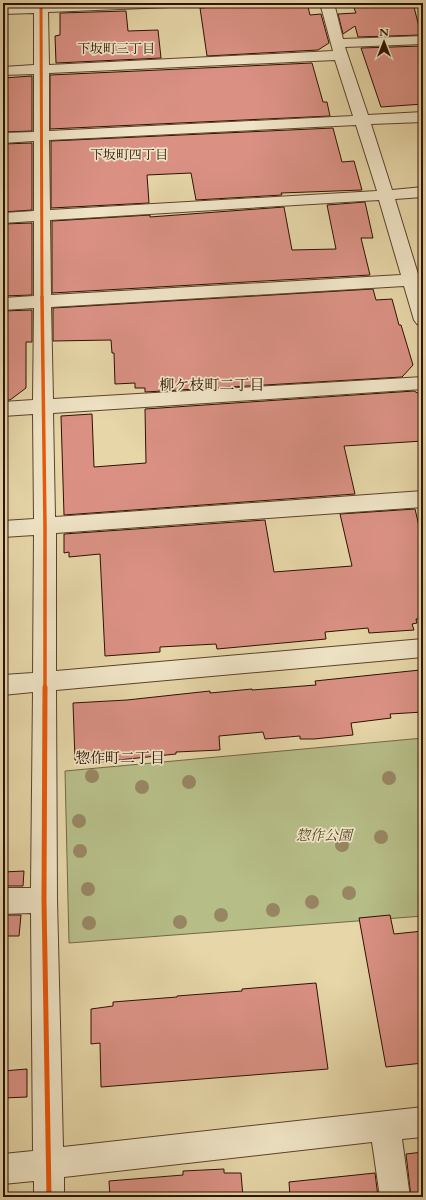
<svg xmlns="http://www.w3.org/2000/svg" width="426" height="1200" font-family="Cardo,'Noto Serif JP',serif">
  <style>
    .green { fill: #b6bd87; stroke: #726744 }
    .building { fill: #da9184; stroke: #2e1100 }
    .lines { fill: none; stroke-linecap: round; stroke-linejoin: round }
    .minor-casing { stroke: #5c422a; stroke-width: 2 }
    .minor { fill: #efe4c6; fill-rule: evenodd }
    .cycleway-far2-casing { stroke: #efe4c6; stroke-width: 5 }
    .cycleway-far1-casing { stroke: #efe4c6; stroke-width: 6 }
    .cycleway-casing { stroke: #efe4c6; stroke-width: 8 }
    .cycleway-far2 { stroke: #e8590c; stroke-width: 3 }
    .cycleway-far1 { stroke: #e8590c; stroke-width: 3.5 }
    .cycleway { stroke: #e8590c; stroke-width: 5 }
    .tree { fill: #978662 }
    .labels { text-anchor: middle; stroke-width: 3.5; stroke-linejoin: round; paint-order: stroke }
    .far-neighbourhood-label { font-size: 13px; fill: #2e1100; stroke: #efe4c6 }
    .park-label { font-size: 14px; font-style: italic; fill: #574528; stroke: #efe4c6 }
    .neighbourhood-label { font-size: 15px; fill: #2e1100; stroke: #efe4c6 }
  </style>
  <rect width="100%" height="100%" fill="#e6d6a8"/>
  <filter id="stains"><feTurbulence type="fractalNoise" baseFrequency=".005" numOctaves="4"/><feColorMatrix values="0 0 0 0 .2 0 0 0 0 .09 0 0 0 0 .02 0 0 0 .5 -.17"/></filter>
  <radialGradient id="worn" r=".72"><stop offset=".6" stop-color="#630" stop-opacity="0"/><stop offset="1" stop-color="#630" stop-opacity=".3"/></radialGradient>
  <path class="green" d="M423 738V916L69 943 65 771Z"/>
  <path class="building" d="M275 3H307L310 15 321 14 329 43 318 50 207 56 200 8Z
    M352 3H413L421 35 358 37 355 26 343 34 338 14 356 13Z
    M126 11 128 31 158 30 161 58 56 63 55 36 60 35V13Z
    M423 46V104L381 107 361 48Z
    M312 63 323 102H327L330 116 50 129V75Z
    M32 76V131L3 132V78Z
    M333 128 342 162 354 161 362 190 281 193 282 195 196 200 191 173 147 175 149 203 51 208V141Z
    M32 143V210L3 212V144Z
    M365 202 373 238H361L370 275 52 293V221L150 215V217L284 207 292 250 336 249 327 205Z
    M32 223V295L3 296V224Z
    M373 289 376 300 392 299 399 325H401L413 365 402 377 145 392V388H135V383L115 384 114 353H112L111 340 53 341V308Z
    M32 310V342H26V388L10 400H3V311Z
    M414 391 423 396V441L344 446 355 494 64 515 61 416 92 414 94 467 146 463 145 409Z
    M415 509 423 543V619H416L417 623 412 624 414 630 369 633 368 628 325 632 326 639 217 649 216 644 160 647V652L105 656 100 554 69 557V552L64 553V534L265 520 274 572 352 566 340 514Z
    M420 670 423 682V712L390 714 391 718 351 723 353 735 314 739H300V736L265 739 263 732 219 736 220 750 176 752V754L90 763V759L75 760 73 703 127 700 210 691V693L252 689V690L316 685 315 681Z
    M24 871 23 886H3V872Z
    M3 915H21L19 936H3Z
    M390 915 394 934 423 931V1063L386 1067 359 918Z
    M316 983 328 1069 101 1087 100 1043 91 1044V1009L113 1006V1002L177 997V996L242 991V989Z
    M27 1069V1097L3 1098V1071Z
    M423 1152V1197H411L406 1154Z
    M224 1169V1173H241L243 1197H110L109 1181 183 1175V1171Z
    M375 1173 378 1197H290L289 1182Z"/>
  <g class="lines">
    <g class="minor-casing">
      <path id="minor" d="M34 3H176L174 6 169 7 48 12 49 65 333 51 320 3H334L343 39 423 36V44L345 47 368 115 423 112V122L371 124 392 190 423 187V197L395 199 418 274 423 273V285H421L423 290V326L417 324 414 320 404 286 51 307 53 399 423 377V389L53 413 55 517 423 491V507L56 533V671L423 639V657L56 690 57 900 63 1147 423 1107V1137L402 1139 410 1197H380L372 1142 64 1177V1197H34V1181L3 1184V1154L33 1151 31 913 3 914V888H31L33 692 3 695V675L33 673 34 535 3 537V521L34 519 33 414 3 416V402L33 400 34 308 3 310V298L34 296V221L3 223V213L34 211V141L3 143V133L34 132V74L3 75V67L34 65V13L3 14V6L34 5ZM335 60 353 116 49 131V73ZM356 125 377 191 50 210 49 140ZM379 200 401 275 51 295 50 220Z"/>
    </g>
    <use href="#minor" class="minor"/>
    <g class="cycleway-far2-casing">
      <path id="cycleway-far2" d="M41 3 42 298"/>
    </g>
    <g class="cycleway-far1-casing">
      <path id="cycleway-far1" d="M42 297 45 526V688"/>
    </g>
    <g class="cycleway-casing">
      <path id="cycleway" d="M45 687 44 900 49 1197"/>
    </g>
    <use href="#cycleway-far2" class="cycleway-far2"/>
    <use href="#cycleway-far1" class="cycleway-far1"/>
    <use href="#cycleway" class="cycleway"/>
  </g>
  <g class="tree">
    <circle cx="92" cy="776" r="7"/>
    <circle cx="389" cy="778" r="7"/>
    <circle cx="189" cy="782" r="7"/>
    <circle cx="142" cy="787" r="7"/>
    <circle cx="79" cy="821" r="7"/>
    <circle cx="381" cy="837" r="7"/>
    <circle cx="342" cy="845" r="7"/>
    <circle cx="80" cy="851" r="7"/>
    <circle cx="88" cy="889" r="7"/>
    <circle cx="349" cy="893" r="7"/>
    <circle cx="312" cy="902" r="7"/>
    <circle cx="273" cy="910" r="7"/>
    <circle cx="221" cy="915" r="7"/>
    <circle cx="180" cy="922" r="7"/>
    <circle cx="89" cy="923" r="7"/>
  </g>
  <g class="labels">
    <g class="far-neighbourhood-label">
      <text x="116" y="53">下坂町三丁目</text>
      <text x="129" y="159">下坂町四丁目</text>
    </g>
    <g class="park-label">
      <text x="324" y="840">惣作公園</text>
    </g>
    <g class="neighbourhood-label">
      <text x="212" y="390">柳ケ枝町二丁目</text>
      <text x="120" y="763">惣作町二丁目</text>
    </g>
  </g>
  <rect width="426" height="1200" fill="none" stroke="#e6d6a8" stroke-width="16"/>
  <rect x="4" y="4" width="418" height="1192" fill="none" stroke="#2e1100" stroke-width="2"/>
  <rect x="8" y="8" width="410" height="1184" fill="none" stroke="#2e1100"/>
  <g transform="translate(384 42)" stroke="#efe4c6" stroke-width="3" paint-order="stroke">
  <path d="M0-3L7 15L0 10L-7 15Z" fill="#2e1100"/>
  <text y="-6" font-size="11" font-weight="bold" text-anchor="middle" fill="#2e1100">N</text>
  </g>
  <rect width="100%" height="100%" filter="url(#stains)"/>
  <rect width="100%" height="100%" fill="url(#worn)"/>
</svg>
